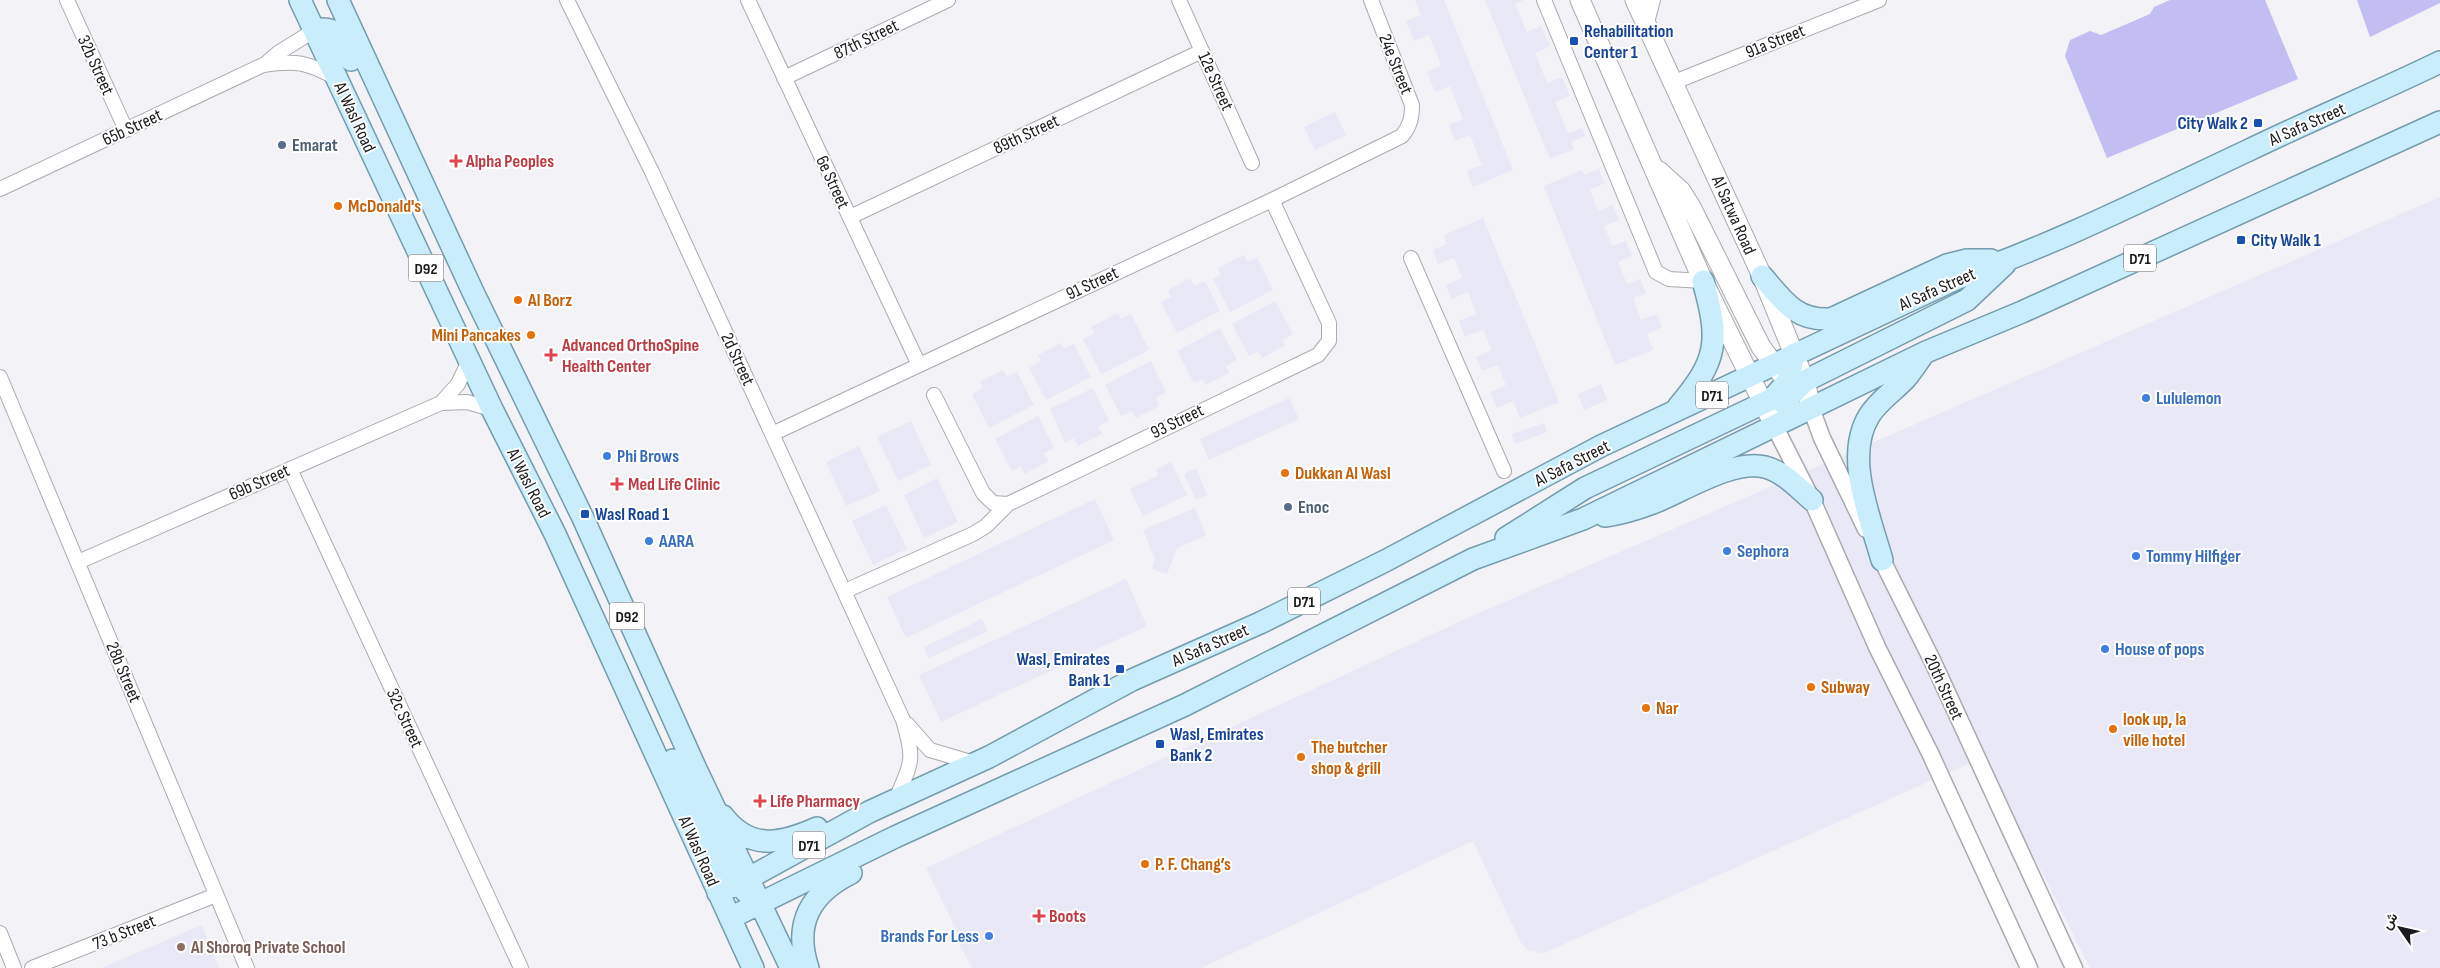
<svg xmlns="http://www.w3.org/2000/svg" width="2440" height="968" font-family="'Sofia Sans Condensed',Vazirmatn,sans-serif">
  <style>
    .built { fill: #e9e8f6 }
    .green { fill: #c2bef1 }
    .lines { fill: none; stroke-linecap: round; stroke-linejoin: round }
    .minor-casing { stroke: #aaaaaf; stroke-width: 16 }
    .tertiary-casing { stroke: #aaaaaf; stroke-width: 19 }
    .secondary-casing { stroke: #aaaaaf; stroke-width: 21 }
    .primary-casing { stroke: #759cac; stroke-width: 24 }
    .minor { stroke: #fff; stroke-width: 14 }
    .tertiary { stroke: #fff; stroke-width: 16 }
    .secondary { stroke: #fff; stroke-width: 19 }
    .primary { stroke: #c9edfb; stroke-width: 21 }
    .transit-dot { fill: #1a4fb4; stroke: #fff; stroke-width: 2 }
    .service-dot { fill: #5c6f8a; stroke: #fff; stroke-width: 2 }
    .health-dot { fill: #e0444e; stroke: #fff; stroke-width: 2 }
    .food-dot { fill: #e8710a; stroke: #fff; stroke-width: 2 }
    .shop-dot { fill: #3f7fe0; stroke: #fff; stroke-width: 2 }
    .education-dot { fill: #8d6e63; stroke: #fff; stroke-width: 2 }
    .labels { text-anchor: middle; stroke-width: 4; stroke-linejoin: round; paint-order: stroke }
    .shield { fill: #fff; stroke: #5f5f61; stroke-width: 1 }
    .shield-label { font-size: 16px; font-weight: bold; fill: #1b1b1d }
    .transit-label { font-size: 18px; font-weight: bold; fill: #164399; stroke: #fff; text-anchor: start }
    .street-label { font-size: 18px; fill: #1b1b1d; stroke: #fff }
    .service-label { font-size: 18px; font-weight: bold; fill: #4e5e75; stroke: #fff; text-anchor: start }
    .health-label { font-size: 18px; font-weight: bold; fill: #be3a42; stroke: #fff; text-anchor: start }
    .food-label { font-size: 18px; font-weight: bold; fill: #c56008; stroke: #fff; text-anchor: start }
    .shop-label { font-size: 18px; font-weight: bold; fill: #366cbe; stroke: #fff; text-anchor: start }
    .education-label { font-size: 18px; font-weight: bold; fill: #785e54; stroke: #fff; text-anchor: start }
  </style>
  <rect width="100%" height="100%" fill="#f2f2f7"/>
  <path class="built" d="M1415 0H1444L1513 170 1473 187 1467 171 1482 165 1470 135 1455 141 1449 125 1463 119 1450 86 1435 92 1427 72 1441 65 1429 35 1414 41 1406 21 1421 15Z
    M1485 0H1524L1515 4 1527 32 1541 26 1550 46 1535 53 1547 83 1562 77 1570 96 1555 102 1568 133 1582 128 1585 136 1571 142 1574 149 1550 159Z
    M1335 112 1346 135 1315 150 1304 127Z
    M1599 169 1605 183 1590 190 1598 211 1613 205 1619 220 1604 226 1612 246 1626 241 1632 256 1618 262 1627 284 1640 279 1646 293 1633 298 1641 320 1657 314 1662 327 1647 334 1653 350 1615 365 1544 186 1582 170 1584 175Z
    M2440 197V968H2090L1984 757 1544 953 1529 951 1521 943 1473 841 1201 968H972L957 939 960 937 926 868 1463 620Z
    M1483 218 1559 402 1520 418 1513 401 1497 408 1490 392 1506 385 1498 365 1482 371 1476 357 1492 350 1483 330 1465 337 1459 321 1476 314 1468 292 1451 299 1446 285 1462 278 1454 258 1438 264 1433 250 1447 244 1444 235Z
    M1244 255 1247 262 1257 257 1273 290 1230 312 1213 279 1221 275 1218 268Z
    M1190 278 1194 286 1205 281 1220 311 1177 333 1161 302 1171 297 1168 290Z
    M1275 301 1293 334 1282 340 1285 345 1262 358 1258 351 1249 356 1232 324Z
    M1118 313 1121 319 1131 314 1149 350 1101 374 1083 339 1095 334 1091 327Z
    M1220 328 1237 360 1226 366 1229 373 1206 385 1203 379 1194 383 1177 351Z
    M1061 343 1064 349 1074 344 1091 377 1046 400 1029 368 1041 361 1038 355Z
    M1151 361 1166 392 1156 398 1159 406 1136 418 1132 411 1121 416 1105 385Z
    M1003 370 1007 377 1017 372 1034 405 989 428 972 394 983 388 980 382Z
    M1601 384 1607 400 1584 410 1578 394Z
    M1093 388 1109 421 1098 426 1102 434 1078 446 1074 438 1065 443 1050 409Z
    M1289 398 1299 419 1209 460 1200 439Z
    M1038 416 1054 448 1044 453 1048 461 1025 474 1021 466 1012 471 995 439Z
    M911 421 931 465 898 481 877 437Z
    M1544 423 1547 432 1515 444 1512 434Z
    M859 446 880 491 846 506 826 462Z
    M1171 462 1187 495 1143 516 1130 489 1159 475 1156 470Z
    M1196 468 1207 495 1196 500 1184 474Z
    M937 478 958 522 924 538 904 495Z
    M1095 499 1114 540 906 638 887 597Z
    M886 505 907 549 873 565 852 521Z
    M1195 508 1206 535 1177 548 1167 574 1152 569 1155 559 1143 530Z
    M1126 579 1147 626 941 722 919 675Z
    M982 619 988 631 929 658 924 647Z
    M202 925 219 968H101Z"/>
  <path class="green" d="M2170 0H2265L2298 79 2107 158 2065 56 2070 40 2090 31 2101 35 2150 14 2154 7Z
    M2357 0H2440V3L2370 37Z"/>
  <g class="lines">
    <g class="minor-casing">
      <path id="minor" d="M67 0 126 130
        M567 0 652 172 903 720C915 760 912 761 896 799
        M748 0 919 365
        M1179 0 1252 163
        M1544 0 1656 272 1669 279 1703 281
        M1646 26 1653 0
        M264 65 278 53 315 30
        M784 78 948 0
        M1672 83 1879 0
        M0 189 263 65C296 60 307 62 336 78
        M850 217 1202 51
        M1411 258 1504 471
        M0 377 247 968
        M934 395 983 493 993 503 1008 504 1318 355 1329 341V323L1272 200
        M441 403 458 384 469 361
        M772 434 1272 200 1402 136C1410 126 1412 118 1412 105L1371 0
        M290 469 521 968
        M78 562 441 403 467 402 492 409
        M845 591 973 534 986 526 1008 504
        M907 724 930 750 974 763
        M0 933 14 968
        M32 968 216 895"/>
    </g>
    <g class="tertiary-casing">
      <path id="tertiary" d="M1811 408 1822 438 1866 529
        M1775 427 1812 500 1877 647 1930 753 2029 968
        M1877 550 1932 660 2074 968"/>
    </g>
    <g class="secondary-casing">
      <path id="secondary" d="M1580 0 1703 281 1775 427
        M1635 0 1762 276 1805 381 1811 408
        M1659 171 1681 191 1691 207 1761 347 1782 375"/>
    </g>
    <g class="primary-casing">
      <path id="primary" d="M300 0 492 409 555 534 753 968
        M338 0 473 292 583 518 695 767 791 968
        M315 30C339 25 342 41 351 60
        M1762 276C1783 300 1795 321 1831 319L1947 265 1967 260H1991
        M1783 403 1805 381 1967 300 2005 264
        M1678 407C1718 360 1720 341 1703 281
        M1605 516C1622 514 1637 509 1653 503 1684 491 1732 459 1765 467 1784 472 1798 488 1812 500
        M1506 538 1585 488 1772 399 1788 381 1794 354
        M1882 560C1870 517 1844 457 1869 416 1878 401 1894 391 1906 378 1912 371 1917 363 1922 356
        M673 760 727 868 746 892
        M723 816C750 851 781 844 817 828
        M718 893 749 878 869 812 989 757 1132 680 1260 623 1385 561 1601 446 1958 278C2058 243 2151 196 2247 151 2311 120 2376 93 2440 62
        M730 918 895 837 1185 705 1473 559 1583 519 1926 352 2022 312 2440 122
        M808 968C793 923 811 893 851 873"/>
    </g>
    <use href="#minor" class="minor"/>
    <use href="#tertiary" class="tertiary"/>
    <use href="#secondary" class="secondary"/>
    <use href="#primary" class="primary"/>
  </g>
  <g class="transit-dot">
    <rect x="1569" y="36" width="10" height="10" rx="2.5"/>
    <rect x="2253" y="118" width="10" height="10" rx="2.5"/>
    <rect x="2236" y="235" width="10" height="10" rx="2.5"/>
    <rect x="580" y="509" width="10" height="10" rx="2.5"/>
    <rect x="1115" y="664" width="10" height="10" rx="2.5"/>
    <rect x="1155" y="739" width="10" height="10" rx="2.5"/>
  </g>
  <g class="service-dot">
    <circle cx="282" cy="145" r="5"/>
    <circle cx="1288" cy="507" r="5"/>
  </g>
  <g class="health-dot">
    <path d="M453.5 153.5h5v5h5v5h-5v5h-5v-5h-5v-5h5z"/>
    <path d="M548.5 347.5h5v5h5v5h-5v5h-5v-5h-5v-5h5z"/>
    <path d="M614.5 476.5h5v5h5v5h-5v5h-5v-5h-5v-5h5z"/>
    <path d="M757.5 793.5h5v5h5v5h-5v5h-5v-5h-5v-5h5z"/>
    <path d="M1036.5 908.5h5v5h5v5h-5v5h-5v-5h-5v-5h5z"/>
  </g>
  <g class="food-dot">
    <circle cx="338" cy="206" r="5"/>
    <circle cx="518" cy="300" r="5"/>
    <circle cx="531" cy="335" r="5"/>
    <circle cx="1285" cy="473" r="5"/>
    <circle cx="1811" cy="687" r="5"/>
    <circle cx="1646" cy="708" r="5"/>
    <circle cx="2113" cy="729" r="5"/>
    <circle cx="1301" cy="757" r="5"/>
    <circle cx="1145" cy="864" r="5"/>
  </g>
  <g class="shop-dot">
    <circle cx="2146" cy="398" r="5"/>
    <circle cx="607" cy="456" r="5"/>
    <circle cx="649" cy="541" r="5"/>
    <circle cx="1727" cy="551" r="5"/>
    <circle cx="2136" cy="556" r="5"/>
    <circle cx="2105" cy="649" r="5"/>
    <circle cx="989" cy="936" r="5"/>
  </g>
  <circle class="education-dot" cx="181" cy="947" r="5"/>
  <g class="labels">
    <g class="shield">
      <rect x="2124" y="244.5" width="32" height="27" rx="4"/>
      <rect x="408.5" y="254.5" width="35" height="27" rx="4"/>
      <rect x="1696" y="381.5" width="32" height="27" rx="4"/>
      <rect x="1288" y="587.5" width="32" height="27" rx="4"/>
      <rect x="609.5" y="602.5" width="35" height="27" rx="4"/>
      <rect x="793" y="831.5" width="32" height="27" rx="4"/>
    </g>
    <g class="shield-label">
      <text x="2140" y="264">D71</text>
      <text x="426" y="274">D92</text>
      <text x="1712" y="401">D71</text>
      <text x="1304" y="607">D71</text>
      <text x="627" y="622">D92</text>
      <text x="809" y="851">D71</text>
    </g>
    <g class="transit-label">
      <text x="1584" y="37">Rehabilitation<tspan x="1584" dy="21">Center 1</tspan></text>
      <text x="2248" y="129" text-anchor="end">City Walk 2</text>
      <text x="2251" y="246">City Walk 1</text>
      <text x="595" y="520">Wasl Road 1</text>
      <text x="1110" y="665" text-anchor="end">Wasl, Emirates<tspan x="1110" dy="21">Bank 1</tspan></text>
      <text x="1170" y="740">Wasl, Emirates<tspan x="1170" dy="21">Bank 2</tspan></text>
    </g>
    <g class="street-label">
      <text transform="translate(866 39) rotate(-26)" y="6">87th Street</text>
      <text transform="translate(1775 41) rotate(-22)" y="6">91a Street</text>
      <text transform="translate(1396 64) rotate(68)" y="6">24e Street</text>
      <text transform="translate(96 65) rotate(65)" y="6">32b Street</text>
      <text transform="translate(1216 81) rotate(66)" y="6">12e Street</text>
      <text transform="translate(355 117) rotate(65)" y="6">Al Wasl Road</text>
      <text transform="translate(2307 124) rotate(-24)" y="6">Al Safa Street</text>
      <text transform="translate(132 127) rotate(-25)" y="6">65b Street</text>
      <text transform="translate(1026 134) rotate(-25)" y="6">89th Street</text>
      <text transform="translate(833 182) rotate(65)" y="6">6e Street</text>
      <text transform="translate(1734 215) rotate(66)" y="6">Al Satwa Road</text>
      <text transform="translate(1092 283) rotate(-25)" y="6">91 Street</text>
      <text transform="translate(1937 289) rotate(-24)" y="6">Al Safa Street</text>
      <text transform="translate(738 359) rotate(65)" y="6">2d Street</text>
      <text transform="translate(1177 421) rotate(-26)" y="6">93 Street</text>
      <text transform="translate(1572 463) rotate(-27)" y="6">Al Safa Street</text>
      <text transform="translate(259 482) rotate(-24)" y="6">69b Street</text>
      <text transform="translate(529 483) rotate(63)" y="6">Al Wasl Road</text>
      <text transform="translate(1210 645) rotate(-24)" y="6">Al Safa Street</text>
      <text transform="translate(124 672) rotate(67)" y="6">28b Street</text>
      <text transform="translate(1944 687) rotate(65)" y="6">20th Street</text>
      <text transform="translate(405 718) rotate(65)" y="6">32c Street</text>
      <text transform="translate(699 851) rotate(66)" y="6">Al Wasl Road</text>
      <text transform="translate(124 932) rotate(-22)" y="6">73 b Street</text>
    </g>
    <g class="service-label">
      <text x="292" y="151">Emarat</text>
      <text x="1298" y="513">Enoc</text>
    </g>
    <g class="health-label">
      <text x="466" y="167">Alpha Peoples</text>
      <text x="562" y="351">Advanced OrthoSpine<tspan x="562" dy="21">Health Center</tspan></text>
      <text x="628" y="490">Med Life Clinic</text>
      <text x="770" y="807">Life Pharmacy</text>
      <text x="1049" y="922">Boots</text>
    </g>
    <g class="food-label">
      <text x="348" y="212">McDonald's</text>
      <text x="528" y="306">Al Borz</text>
      <text x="521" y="341" text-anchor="end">Mini Pancakes</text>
      <text x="1295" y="479">Dukkan Al Wasl</text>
      <text x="1821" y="693">Subway</text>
      <text x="1656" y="714">Nar</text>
      <text x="2123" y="725">look up, la<tspan x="2123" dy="21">ville hotel</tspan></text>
      <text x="1311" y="753">The butcher<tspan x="1311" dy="21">shop &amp; grill</tspan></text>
      <text x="1155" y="870">P. F. Chang’s</text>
    </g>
    <g class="shop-label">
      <text x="2156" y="404">Lululemon</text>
      <text x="617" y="462">Phi Brows</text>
      <text x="659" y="547">AARA</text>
      <text x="1737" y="557">Sephora</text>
      <text x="2146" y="562">Tommy Hilfiger</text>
      <text x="2115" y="655">House of pops</text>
      <text x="979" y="942" text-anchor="end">Brands For Less</text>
    </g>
    <g class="education-label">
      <text x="191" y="953">Al Shoroq Private School</text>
    </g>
  </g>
  <g transform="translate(2400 928) rotate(304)" stroke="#ffffff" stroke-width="4" paint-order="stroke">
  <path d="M0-4L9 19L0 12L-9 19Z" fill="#1b1b1d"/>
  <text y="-8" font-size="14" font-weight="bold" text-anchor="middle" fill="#1b1b1d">ش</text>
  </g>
</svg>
